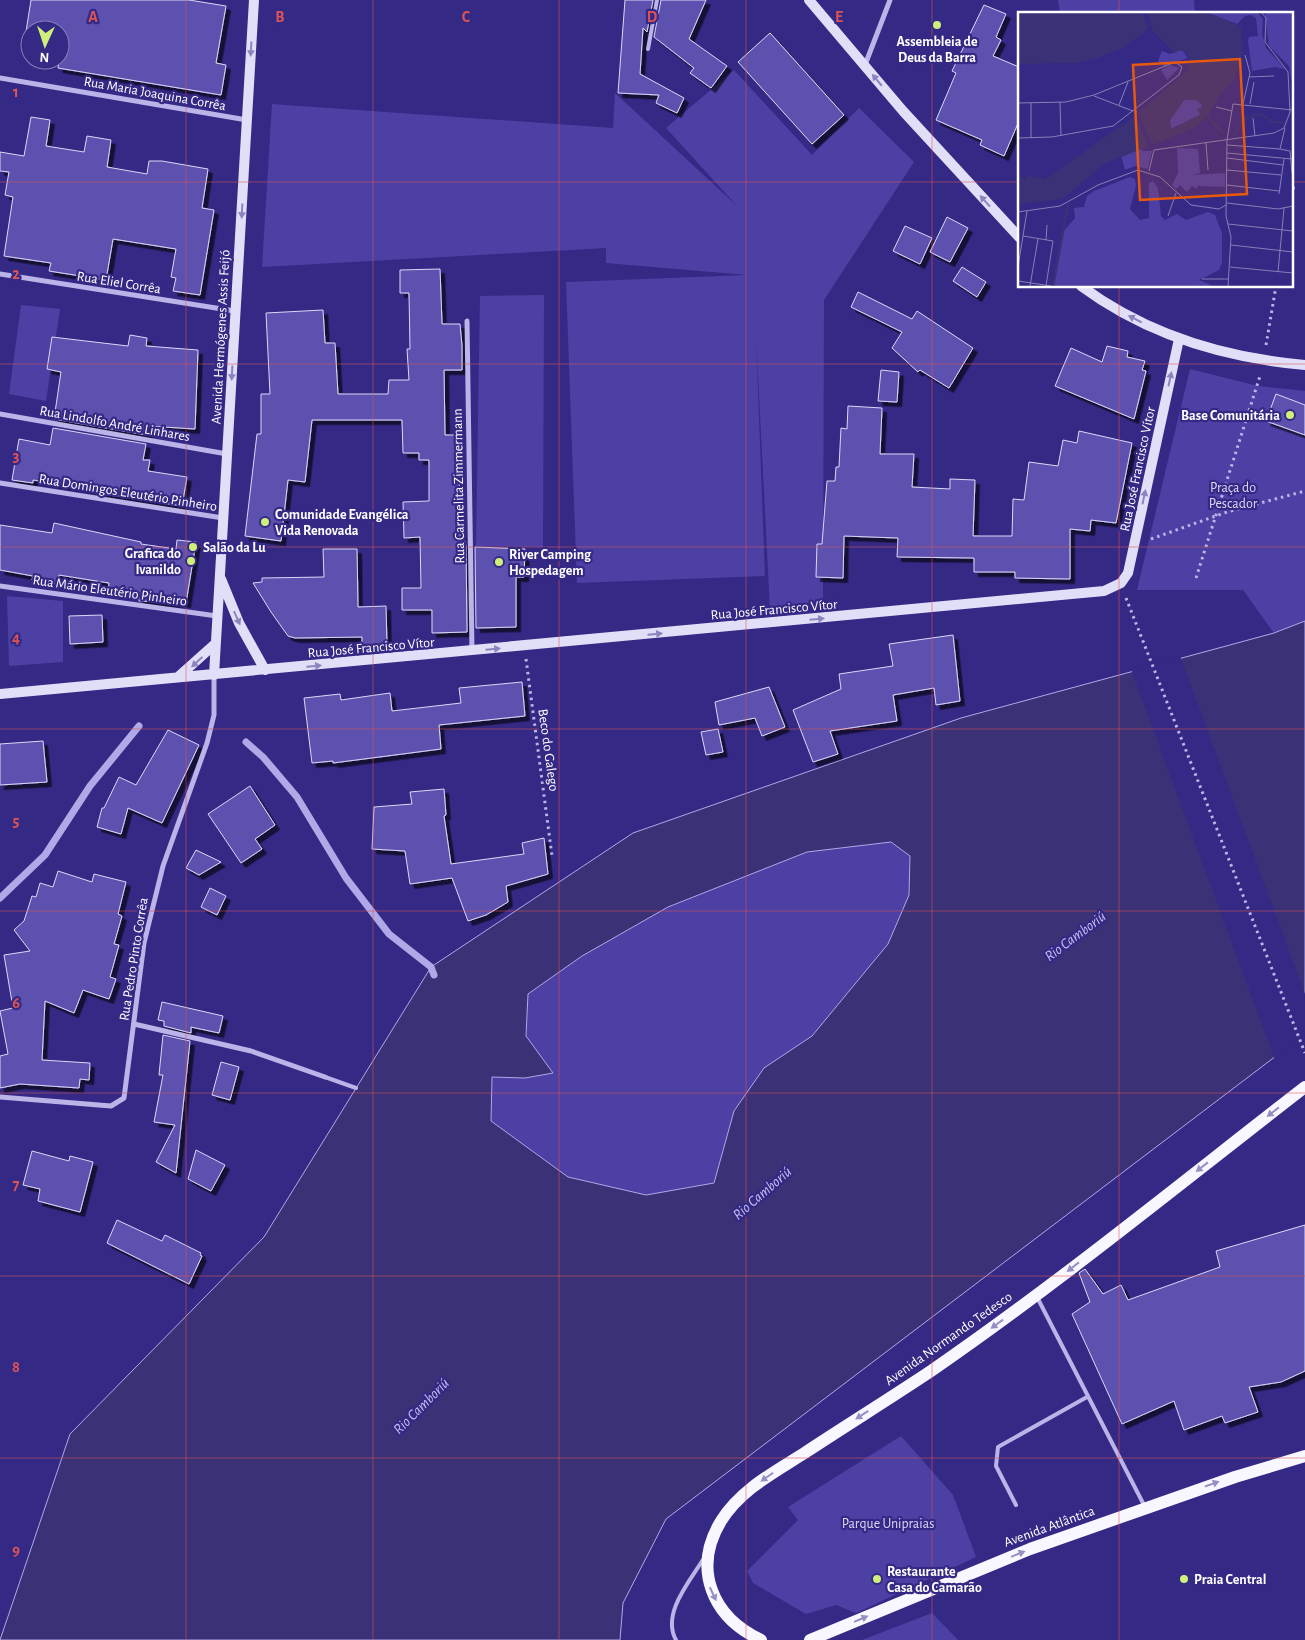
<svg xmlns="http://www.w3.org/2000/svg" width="1305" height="1640" font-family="'Alegreya Sans',sans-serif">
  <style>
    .green { fill: #4c40a5 }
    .water { fill: #3a3177; stroke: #b0a9e8; fill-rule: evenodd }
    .pier { fill: #352986 }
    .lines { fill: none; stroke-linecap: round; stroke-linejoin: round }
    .stream { stroke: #b0a9e8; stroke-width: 7 }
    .building { fill: #5c51ae; stroke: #dbd8f6; filter: url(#shadow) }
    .path { stroke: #bab4e8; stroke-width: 3; stroke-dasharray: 2.5 4; stroke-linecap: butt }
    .service { stroke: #bab4e8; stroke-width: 4 }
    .minor { stroke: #bab4e8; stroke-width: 5 }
    .secondary { stroke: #e1def7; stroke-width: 10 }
    .primary { stroke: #f8f6fe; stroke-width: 12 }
    .oneway { fill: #8b84be }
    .oneway2 { fill: #9690c2 }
    .grid { fill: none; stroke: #de5353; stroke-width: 1; stroke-opacity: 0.55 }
    .poi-dot { fill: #cfef7b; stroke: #352986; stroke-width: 2 }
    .labels { text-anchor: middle; stroke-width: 4.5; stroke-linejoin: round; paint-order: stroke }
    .poi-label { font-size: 14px; font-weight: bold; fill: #fff; stroke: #352986; text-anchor: start }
    .street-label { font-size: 14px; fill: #fff; stroke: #352986 }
    .park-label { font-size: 14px; fill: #dbd8f6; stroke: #352986 }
    .water-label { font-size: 15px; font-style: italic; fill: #c5c0ef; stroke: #352986 }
    .inset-river { fill: none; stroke: #3a3177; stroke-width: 2.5 }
    .inset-road { fill: none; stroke: #867fb6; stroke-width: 1 }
    .view { fill: #e8590c; fill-opacity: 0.15; stroke: #e8590c; stroke-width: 2.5 }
    .inset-edge { fill: none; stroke: #fff; stroke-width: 2.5 }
    .grid-label { font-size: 16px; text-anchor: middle; font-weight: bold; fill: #de5353; stroke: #352986; stroke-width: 4.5; stroke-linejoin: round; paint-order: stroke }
  </style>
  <defs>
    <filter id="shadow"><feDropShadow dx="4.5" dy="4.5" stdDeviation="0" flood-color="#0009"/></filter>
  </defs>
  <rect width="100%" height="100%" fill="#352986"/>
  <path class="green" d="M1058 0H1194L1195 14H1060Z
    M734 70 812 155 859 108 914 162 824 300 823 606 770 609 756 337 765 576 577 583 566 282 747 275 606 263V248L262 267 272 104 613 128 615 93 737 206 666 128Z
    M544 295 543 547 476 546 480 296Z
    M21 305 60 309 46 401 9 394Z
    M1190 369 1258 386 1305 391V621L1274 633 1243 590H1137Z
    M7 596 63 601V662L9 666Z
    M891 842 910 856 909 895 888 944 812 1036 764 1068 734 1111 714 1183 646 1195 568 1177 491 1121 492 1077 525 1078 528 994 582 956 668 907 807 852Z
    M901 1436 953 1495 976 1557 856 1613 836 1605 806 1614 753 1583 747 1571 798 1520 788 1507Z
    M932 1613 958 1640H862Z"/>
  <path class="water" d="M1305 621V1034L666 1519 623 1603 620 1640H0L70 1434 264 1237 431 967 633 833 961 718 1274 633ZM891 842 910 856 909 895 888 944 812 1036 764 1068 734 1111 714 1183 646 1195 568 1177 491 1121 492 1077 525 1078 553 1073 526 1036 528 994 582 956 668 907 807 852Z"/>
  <path class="pier" d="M1180 656 1305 994V1037L1275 1060 1131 669Z"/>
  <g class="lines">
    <path class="stream" d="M246 742 263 757 297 797 346 878 389 934 431 967 434 975
      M0 898 45 855 90 786 139 726"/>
  </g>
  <path class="building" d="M31 0H189L226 6 216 63 226 65 221 95 58 68 62 45 60 44V30H30V39L25 38Z
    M625 0H653L647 32 643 28 640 74 684 98 677 113 656 103 659 95 618 93Z
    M661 0H706L689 39 727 66 711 88 690 73 694 68 654 37Z
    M984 5 1006 14 996 37 1001 40 993 56 1019 67V121L1004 156 980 145 982 140 936 120 956 73 952 71Z
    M770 33 844 115 812 144 738 62Z
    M31 117 50 120 46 146 84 152 87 136 111 140 107 167 147 174 149 161H162L208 169 202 208 214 210 200 295 173 291 176 278 171 277 176 249 113 239 106 280 49 271 51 263 4 256 13 197 5 195 9 172 0 171V152L24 156Z
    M947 217 968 228 950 262 930 252Z
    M905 226 932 238 920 264 893 251Z
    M962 267 986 282 977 297 953 281Z
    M440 269 442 324H460L462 346V370H444L445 435H458L461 542 465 541 466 547 467 628V632L432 633V610H402V588H421L420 537 404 538 403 502 429 501V460H419V453H403L402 420H312L305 482 288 480 281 541 245 536 257 434H261V394H270L266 313 323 310 325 343H335L338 394H388L389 380H409L407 349H410L409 293H400V270Z
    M858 292 912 319 917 311 973 348 949 388 920 370 918 372 892 348 902 332 851 307Z
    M130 335 147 338 146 346 198 350 195 429 148 426 147 435 54 419 61 372 47 369 52 337 128 346Z
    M1107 346 1128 351 1127 357 1145 361 1142 370 1146 371 1134 419 1055 386 1071 348 1102 362Z
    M881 370 899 372 897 402 878 401Z
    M1276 394 1305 405V435L1266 421Z
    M848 406 882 408 880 454H914L912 487 950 489V479L975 480 973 536H1012L1013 499 1024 500 1029 462 1058 466 1063 440 1077 443 1079 431 1132 443 1116 523 1091 520 1090 531 1070 529V579L1015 578V572H974V558L897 557 898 538 844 536 843 578 816 577 817 544H822L827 481H835L836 467H839L841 428 847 429Z
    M53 428 146 444 143 460H150L148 471 187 477 182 506 95 492 96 490 33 480V483L12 480 19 439 50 445Z
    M54 523 141 542V544L176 549 177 540 196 542 186 603 139 601V596L108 592 109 583 59 575 57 584 32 580 33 576 0 570V525L52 533Z
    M475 547 525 549 524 577H516V627L476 628Z
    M323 549H357L358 607 386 606 387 646 362 649V637L295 638 288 636 271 612 253 583 262 582V578L324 577Z
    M102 615 103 642 70 644 69 616Z
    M953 635 960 701 936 705 934 688 893 695 897 721 830 731 838 754 813 762 793 710 841 689 839 674 893 666 889 644Z
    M522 682 525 716 439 725 441 749 333 763V761L312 763 304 698 340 694 341 700 390 693 392 711 461 703 459 688Z
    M769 687 785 727 762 736 755 718 719 725 715 702Z
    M718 729 723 752 706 755 701 732Z
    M168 730 199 745 162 823 128 808 121 834 97 827 102 808H104L119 777 136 785Z
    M43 741 47 782 0 785V744Z
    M250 786 275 825 255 839 262 849 241 863 208 814Z
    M444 789 446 815 444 816 451 864 524 854 522 843 544 838 548 874 506 886 508 902 486 915 468 921 452 878 410 884 405 851 372 849 374 807 412 804 410 792Z
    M196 850 221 862 199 875 186 868Z
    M58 871 92 882 94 874 126 882 118 914 122 916 114 944 119 945 110 977 116 979 109 999 83 990 74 1013 45 1001 42 1060 90 1063 89 1080 80 1079 79 1088 20 1084 0 1088V1056L8 1054 0 1011 13 1008 4 955 30 951 14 930 24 921 32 896 36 897 40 883 53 887Z
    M210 888 226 896 217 915 201 907Z
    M162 1002 223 1016 219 1033 191 1027V1033L164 1026V1021L158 1020Z
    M163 1035 190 1041 176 1173 156 1162 175 1125 154 1122 163 1075H159Z
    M221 1062 239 1067 230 1100 212 1095Z
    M196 1150 225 1165 211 1191 188 1179Z
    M32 1151 69 1161 70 1156 93 1162 80 1212 38 1201 40 1189 23 1185Z
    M117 1220 162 1241 165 1235 201 1253 200 1255 202 1256 189 1284 107 1243Z
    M1305 1225V1371L1281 1382 1249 1387 1258 1412 1225 1423 1222 1416 1184 1430 1174 1401 1122 1424 1072 1314 1090 1302 1079 1273 1085 1269 1103 1294 1121 1285 1128 1300 1220 1267 1216 1251Z"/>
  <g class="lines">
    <path class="path" d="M1291 202 1294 184
      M1266 345 1276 286
      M1151 539 1227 512 1305 491
      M1196 578 1260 376
      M1126 598 1305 1053
      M526 659 552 856"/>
    <path class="service" d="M648 49 657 0
      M325 1077 356 1088
      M1037 1297 1145 1507
      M1016 1505 996 1466 998 1447 1087 1397
      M676 1640C661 1613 691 1580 704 1558"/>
    <path class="minor" d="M865 65 890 0
      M0 78 247 120
      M0 274 235 311
      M467 321 472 651
      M0 414 227 454
      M0 483 223 518
      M0 586 217 616
      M134 1024 251 1051 325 1077
      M0 1097 111 1106 124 1098 144 943 163 866 207 743 214 715V675"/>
    <path class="secondary" d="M809 0 903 111 1019 237
      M1081 286C1146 334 1225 358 1305 365
      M221 579 239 623 265 670
      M214 675 254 0
      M178 677 215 644
      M0 694 1104 591 1121 583 1128 573 1179 339"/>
    <path class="primary" d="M761 1640C712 1617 692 1569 721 1521 741 1489 775 1472 806 1452 847 1425 889 1399 931 1371 1060 1282 1181 1183 1305 1087
      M810 1640 1030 1549 1235 1477 1305 1456"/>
  </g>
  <defs><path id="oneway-solid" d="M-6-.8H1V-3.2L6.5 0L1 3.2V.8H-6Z" transform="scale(1.25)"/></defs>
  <g class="oneway">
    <use href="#oneway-solid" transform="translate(251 49) rotate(93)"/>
    <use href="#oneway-solid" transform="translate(877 80) rotate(-130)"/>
    <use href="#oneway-solid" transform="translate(985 201) rotate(-132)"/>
    <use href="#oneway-solid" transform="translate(242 211) rotate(93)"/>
    <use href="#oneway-solid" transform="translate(1135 319) rotate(-153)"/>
    <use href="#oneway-solid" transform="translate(232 373) rotate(93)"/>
    <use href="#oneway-solid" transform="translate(1170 379) rotate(-78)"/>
    <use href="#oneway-solid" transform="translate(1144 497) rotate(-78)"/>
    <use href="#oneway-solid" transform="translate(237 618) rotate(66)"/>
    <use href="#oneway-solid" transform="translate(817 619) rotate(-5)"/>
    <use href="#oneway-solid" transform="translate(655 634) rotate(-5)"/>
    <use href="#oneway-solid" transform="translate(493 649) rotate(-5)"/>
    <use href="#oneway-solid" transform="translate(197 662) rotate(137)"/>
    <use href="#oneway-solid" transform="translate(314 666) rotate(-5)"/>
  </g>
  <g class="oneway2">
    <use href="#oneway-solid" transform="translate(1273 1112) rotate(142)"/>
    <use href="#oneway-solid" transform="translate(1202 1167) rotate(142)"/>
    <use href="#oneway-solid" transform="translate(1073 1267) rotate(142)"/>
    <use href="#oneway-solid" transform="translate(997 1324) rotate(144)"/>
    <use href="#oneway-solid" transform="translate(862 1415) rotate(147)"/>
    <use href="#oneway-solid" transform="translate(767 1477) rotate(145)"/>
    <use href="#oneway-solid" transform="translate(1212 1484) rotate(-19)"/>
    <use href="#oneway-solid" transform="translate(1018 1554) rotate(-22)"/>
    <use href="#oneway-solid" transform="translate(713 1594) rotate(65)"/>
    <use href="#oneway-solid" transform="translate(861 1619) rotate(-23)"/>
  </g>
  <path class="grid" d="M186 0V1640M373 0V1640M559 0V1640M746 0V1640M932 0V1640M1119 0V14M0 182H1019M1291 182H1305M1119 286V1640M0 364H1305M0 547H1305M0 729H1305M0 911H1305M0 1093H1305M0 1276H1305M0 1458H1305"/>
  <g class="poi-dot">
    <circle cx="937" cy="25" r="5"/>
    <circle cx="1290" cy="415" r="5"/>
    <circle cx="265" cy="522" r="5"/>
    <circle cx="193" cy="547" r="5"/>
    <circle cx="191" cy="561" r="5"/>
    <circle cx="499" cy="562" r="5"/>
    <circle cx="877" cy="1579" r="5"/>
    <circle cx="1184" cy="1579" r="5"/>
  </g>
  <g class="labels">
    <g class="poi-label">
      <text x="937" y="46" text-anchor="middle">Assembleia de<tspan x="937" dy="16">Deus da Barra</tspan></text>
      <text x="1280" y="420" text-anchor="end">Base Comunitária</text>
      <text x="275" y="519">Comunidade Evangélica<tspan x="275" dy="16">Vida Renovada</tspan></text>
      <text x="203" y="552">Salão da Lu</text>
      <text x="181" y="558" text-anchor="end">Grafica do<tspan x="181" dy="16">Ivanildo</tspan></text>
      <text x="509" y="559">River Camping<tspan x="509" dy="16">Hospedagem</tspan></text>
      <text x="887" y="1576">Restaurante<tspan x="887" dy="16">Casa do Camarão</tspan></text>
      <text x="1194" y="1584">Praia Central</text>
    </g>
    <g class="street-label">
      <text transform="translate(155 93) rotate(10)" y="5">Rua Maria Joaquina Corrêa</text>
      <text transform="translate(119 282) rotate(9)" y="5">Rua Eliel Corrêa</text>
      <text transform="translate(220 337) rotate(-87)" y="5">Avenida Hermógenes Assis Feijó</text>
      <text transform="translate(115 423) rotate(10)" y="5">Rua Lindolfo André Linhares</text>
      <text transform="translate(1137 469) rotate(-78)" y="5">Rua José Francisco Vítor</text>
      <text transform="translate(458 486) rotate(-91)" y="5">Rua Carmelita Zimmermann</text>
      <text transform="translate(128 492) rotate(9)" y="5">Rua Domingos Eleutério Pinheiro</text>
      <text transform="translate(110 590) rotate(8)" y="5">Rua Mário Eleutério Pinheiro</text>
      <text transform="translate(774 609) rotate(-5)" y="5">Rua José Francisco Vítor</text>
      <text transform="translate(371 647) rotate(-5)" y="5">Rua José Francisco Vítor</text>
      <text transform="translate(549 750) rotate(82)" y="5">Beco do Galego</text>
      <text transform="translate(133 959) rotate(-81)" y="5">Rua Pedro Pinto Corrêa</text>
      <text transform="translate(948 1338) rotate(-35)" y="5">Avenida Normando Tedesco</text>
      <text transform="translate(1049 1526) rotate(-20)" y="5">Avenida Atlântica</text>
    </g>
    <g class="park-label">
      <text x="1233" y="492">Praça do<tspan x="1233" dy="16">Pescador</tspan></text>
      <text x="888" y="1528">Parque Unipraias</text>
    </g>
    <g class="water-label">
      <text transform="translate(1075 936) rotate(-37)" y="5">Rio Camboriú</text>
      <text transform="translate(762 1193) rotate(-41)" y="5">Rio Camboriú</text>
      <text transform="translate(421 1406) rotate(-45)" y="5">Rio Camboriú</text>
    </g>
  </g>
  <g transform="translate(1018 12)">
    <rect width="275" height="275" fill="#352986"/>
    <path d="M190 1H240L245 7 244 22 248 36 267 57 257 55 234 59 230 29 231 25 240 24 238 6 233 3 227 4 219 12ZM247 1H275V76L271 54 251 34ZM164 38 170 46 146 54 140 49 144 39 152 42ZM152 53 161 56 149 68 143 58ZM166 88H178L184 92 182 103 153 117 152 108ZM122 136 125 139H134L130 157 117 154 107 158 103 143ZM159 136 180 137 182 161 173 163 207 161V175L179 174V177L174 174 169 180 162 173 158 177 154 173 160 161ZM112 165 117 167 118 174 112 197 122 208 131 206V171L135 169 140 176 143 204 147 208 159 202 168 208 190 200 197 203 204 221V251L201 258 181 268 195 274H36L44 221 57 206 56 196 66 195 69 184 76 179Z" fill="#4c40a5"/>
    <path d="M0 1H125L131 16 106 36 77 47 62 51 0 52ZM129 1H190L219 12 223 16 225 39 218 65 202 82 190 105 174 117 86 152 45 187 0 192V164L7 167 9 164 24 165 26 168 110 109 168 60 172 47 168 41 163 38 156 41 135 20ZM166 88H178L184 92V96H179L182 103 153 117 152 108Z" fill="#3a3177" fill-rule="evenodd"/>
    <path d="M125 1H129L135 20 156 40 132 19 128 21 131 16ZM119 98 135 134 131 135 116 101Z" fill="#352986"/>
    <path class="inset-river" d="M190 105 206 122M215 123 228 106 242 102 255 110 266 111M0 169 5 181 0 187M35 274 50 192"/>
    <path class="inset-road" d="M231 65 256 64M76 84 115 99M42 90 43 123M0 91 48 90 76 83 157 50 164 55 161 63 95 114 34 125 0 126M225 92 232 61 227 43M232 92 236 70M101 93 110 70M198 95 214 99M235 106 237 124M267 116 262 137 272 139 274 161M13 126V91M209 128 215 92 275 98M209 128 208 204 213 225 210 274M188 131 190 158M209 133 262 137M209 141 274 147M209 146 265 153M0 147V105M209 158 263 163M131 159 136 138 256 121 266 116 272 100 270 60 247 30 248 6 244 1M209 173 261 179M261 182 266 147M209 191 260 197 275 194M0 200 42 194 80 173 120 158 142 165 173 193 201 197 208 193M150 204 158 181M210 212 275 219M5 224 35 229 28 274M28 228 29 213M213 233 275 240M0 255 9 199M212 255 275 261M260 260 266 196M184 267H210M0 269 33 274M12 274 20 227"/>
    <path class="view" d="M222 47 229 182 122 188 115 53Z"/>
    <rect width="275" height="275" class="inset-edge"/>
  </g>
  <g class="grid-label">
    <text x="93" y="22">A</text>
    <text x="280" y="22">B</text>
    <text x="466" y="22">C</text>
    <text x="652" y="22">D</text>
    <text x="839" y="22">E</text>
    <text x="16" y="97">1</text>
    <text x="16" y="279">2</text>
    <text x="16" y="461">3</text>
    <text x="16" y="643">4</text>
    <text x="16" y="826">5</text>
    <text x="16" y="1008">6</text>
    <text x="16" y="1190">7</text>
    <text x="16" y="1372">8</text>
    <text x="16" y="1555">9</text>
  </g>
  <g transform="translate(45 45) rotate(183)"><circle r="24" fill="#352986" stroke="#867fb6"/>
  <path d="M0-4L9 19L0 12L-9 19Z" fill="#cfef7b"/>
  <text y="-8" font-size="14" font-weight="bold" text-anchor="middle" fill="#ffffff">N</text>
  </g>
</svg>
